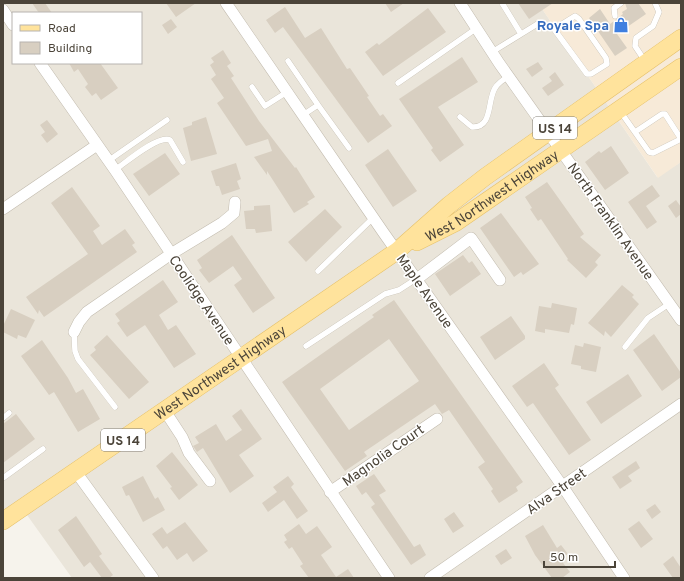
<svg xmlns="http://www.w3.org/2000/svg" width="684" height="581" font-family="Overpass,sans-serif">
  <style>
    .residential { fill: #eae5da; fill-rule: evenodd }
    .commercial { fill: #f7ead8 }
    .building { fill: #d8cfc1; fill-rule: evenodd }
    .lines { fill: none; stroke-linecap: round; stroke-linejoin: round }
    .lane-casing { stroke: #c2bbae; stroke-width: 6 }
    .street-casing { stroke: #c2bbae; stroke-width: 12 }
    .primary-casing { stroke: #e6c16a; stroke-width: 18 }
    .lane { stroke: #fff; stroke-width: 5.5 }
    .street { stroke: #fff; stroke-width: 11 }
    .primary { stroke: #ffe39c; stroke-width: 17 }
    .labels { text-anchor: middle; stroke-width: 3; stroke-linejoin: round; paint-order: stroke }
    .shield { fill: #fff; stroke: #817c74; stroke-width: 1 }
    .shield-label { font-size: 13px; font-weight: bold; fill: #4b4439 }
    .shop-label { font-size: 14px; font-weight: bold; fill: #366cbe; stroke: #fff; text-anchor: end }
    .street-label { font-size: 14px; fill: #4b4439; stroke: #fff }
  </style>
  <rect width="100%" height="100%" fill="#f6f3ec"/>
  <path class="residential" d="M3 3H538L657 177 681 162V578H72L22 508 3 521ZM13 13H141V63H13Z"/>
  <path class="commercial" d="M538 3H681V162L658 178Z"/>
  <path class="building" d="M32 3H45L52 13H39Z
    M166 3H196L176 17Z
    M385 3H404L391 12Z
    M518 3H553L529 19Z
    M625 3H638L646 14 617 34 627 48 615 56 589 18 600 9 610 24 623 14 622 12 627 9Z
    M285 7 305 38 321 28 347 69 350 68 369 96 367 97 380 116 383 114 392 126 368 143 283 27 275 33 266 20Z
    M428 8 446 32 383 76 365 52 377 43 379 45Z
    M171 19 177 27 168 34 162 25Z
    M223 50 231 63 227 66 234 76 231 78 259 121 295 168 296 167 315 197 307 202 309 204 294 213 267 171V175L254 157 272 151 268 139 246 146 217 103 224 98 211 79 216 75 210 65 214 62 211 58Z
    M462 57 478 82 438 107 464 145 440 162 431 150 433 148 399 99Z
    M538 62 543 69 532 77 526 69Z
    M69 63H100L118 88 101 100 96 93 92 96 85 87 88 84 78 69 74 72Z
    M555 72 564 85 548 96 542 88 552 81 549 77Z
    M206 117 217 154 191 161 183 128 192 125V122Z
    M47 120 58 134 47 143 41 135 45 132 40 125Z
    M611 146 629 173 605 190 585 162 599 151 601 153Z
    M388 149 417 191 393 207 365 165Z
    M165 153 180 174 149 196 133 174Z
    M236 163 241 179 237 181 240 189 222 195 219 186H216L211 171Z
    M547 182 584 234 580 237 601 255 595 262 598 265 586 278 567 260 568 259 541 219 538 221 530 209 532 208 525 197Z
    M652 185 660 196 646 206 657 222 647 229 628 202Z
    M72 187 100 226 93 231 102 245 125 229 135 243 132 245 137 252 44 317 39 310 38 314 26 297 88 254 51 203Z
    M676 200 681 207V214L676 218 668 206Z
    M270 205 272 231 256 233 255 229H246L244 211 254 210V206Z
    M325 209 342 227 306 262 288 242Z
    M501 213 539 264 523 275 521 272 514 277 480 228Z
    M232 235 275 298 253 313 234 285 242 279 233 266 209 283 199 270 202 268 197 260Z
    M463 255 469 263 472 261 481 274 450 296 435 274Z
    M163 280 178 302 159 315 168 330 176 325 196 354 174 368 145 325 127 337 117 323 120 321 115 314Z
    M622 285 634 295 632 297 639 304 611 337 605 331 604 336 588 323Z
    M394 300 523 482 516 487 518 491 499 503 491 491 493 489 478 467 485 462 449 410 442 414 435 404 364 452 367 456 345 471 282 382 374 317 372 315ZM389 339 419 381 349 430 320 389Z
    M552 303 577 308 574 325 571 324 569 333 545 329V333L535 331 539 306 551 308Z
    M11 309 35 320 26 338 18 335 17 339 3 332V326Z
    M511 316 525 336V339L495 360 480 337Z
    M654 334 681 373V377L662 391 633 350Z
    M107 335 149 382 129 399 90 355 96 350 94 347Z
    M42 340 68 378 76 393 83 389 100 419 78 432 54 392 49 395 21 356Z
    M584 343 601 347 596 372 581 369V366L571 364 575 345 583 347Z
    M544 363 559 385 555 388 591 440 569 455 533 403 527 407 512 386Z
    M628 374 642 396 601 424 586 402Z
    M241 409 262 439 239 455 254 476 230 493 203 448 197 452 193 446 199 443 195 437 216 424 226 441 242 430 232 416Z
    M16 414 35 439 3 463V424Z
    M172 452 198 485 179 500 170 488 172 487 156 466Z
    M636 461 640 468 628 476 632 481 620 489 612 477Z
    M374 474 386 491 379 495 414 547 420 544 426 555 411 565 371 507 375 504 366 492 362 495 356 486Z
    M143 476 155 499 158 497 165 510 143 522 129 495 126 496 122 487Z
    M288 476 294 484 291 487 308 511 297 519 284 500 268 512 262 503 277 492 273 487Z
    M655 504 661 512 652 519 646 510Z
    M454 512 464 526 453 533 444 519Z
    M76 516 102 554 99 556 113 575 109 578H102L90 562 84 567 58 530Z
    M639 521 653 539 641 548 628 529Z
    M185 522 208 551 193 562 187 553 177 560 167 546 163 549 152 534 162 527 167 534Z
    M299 524 306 534 317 526 332 547 321 555 336 577 348 569 354 578H309L300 566 303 564 292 547 289 549 284 542 287 540 284 535Z
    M543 525 557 548 561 545 568 554 560 559 570 572 562 578H552L535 555 525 536Z
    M506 549 512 558 501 565 495 556Z
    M673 556 681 568V578H673L663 564Z"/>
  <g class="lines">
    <g class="lane-casing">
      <path id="lane" d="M502 3 521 34
        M615 16 614 8 621 3
        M492 52 539 23 554 29 575 16 579 19 606 58 607 64 591 74H587L554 29
        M288 61 318 105 303 115
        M645 61 635 46 636 38 653 26 659 12 655 3
        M398 83 477 28
        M252 87 265 106 287 92
        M318 105 349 148
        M620 111 649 152 653 153 681 139
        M460 117 472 127C493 128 487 101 495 88 498 83 504 79 509 76
        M635 132 662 114H665L681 139
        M108 161 167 120
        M115 170C125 163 159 134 170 140L183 162
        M318 271 373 218
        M74 332 75 351 78 359 115 407
        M306 346 385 294 399 290 416 279
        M625 347 648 318 669 304
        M3 418 9 413
        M3 478 43 449"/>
    </g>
    <g class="street-casing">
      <path id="street" d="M226 3 383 232 563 487 624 578
        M460 3 499 63 681 320
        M3 10 13 25
        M40 63 115 170 389 578
        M3 209 97 145
        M417 279 471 238 500 280
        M74 332 79 322 87 312 171 254 222 223 234 213 235 202
        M165 411 182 437 189 453 210 481
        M76 472 153 578
        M330 492 437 419
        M430 578 681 404"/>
    </g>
    <g class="primary-casing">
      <g id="primary">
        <path id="s1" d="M417 242 455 223 681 67"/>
        <path id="s2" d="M3 521 397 251 449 205 485 177 681 38"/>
      </g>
    </g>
    <use href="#lane" class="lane"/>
    <use href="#street" class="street"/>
    <use href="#primary" class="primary"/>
  </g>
  <defs>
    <g id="shop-bare" transform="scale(1.2)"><path d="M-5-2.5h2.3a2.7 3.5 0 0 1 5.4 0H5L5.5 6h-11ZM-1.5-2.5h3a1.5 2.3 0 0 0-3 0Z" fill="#3f7fe0" stroke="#fff" stroke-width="2.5" paint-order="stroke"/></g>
  </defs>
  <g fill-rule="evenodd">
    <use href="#shop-bare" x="621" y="25"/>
  </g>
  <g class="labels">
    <g class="shield">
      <rect x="533" y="117" width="44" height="22" rx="3"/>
      <rect x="101" y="429" width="44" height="22" rx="3"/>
    </g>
    <g class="shield-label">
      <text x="555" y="133">US 14</text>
      <text x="123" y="445">US 14</text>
    </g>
    <g class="shop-label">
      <text x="609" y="30">Royale Spa</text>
    </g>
    <g class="street-label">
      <text dy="5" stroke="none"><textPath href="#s1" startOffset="88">West Northwest Highway</textPath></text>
      <text transform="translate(611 221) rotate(55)" y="5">North Franklin Avenue</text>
      <text transform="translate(425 291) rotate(55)" y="5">Maple Avenue</text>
      <text transform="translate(202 300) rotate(56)" y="5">Coolidge Avenue</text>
      <text dy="5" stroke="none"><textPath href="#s2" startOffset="263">West Northwest Highway</textPath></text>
      <text transform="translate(383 455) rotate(-35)" y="5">Magnolia Court</text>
      <text transform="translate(556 491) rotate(-35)" y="5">Alva Street</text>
    </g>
  </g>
  <rect width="684" height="581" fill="none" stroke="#4b4439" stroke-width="8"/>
  <rect x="12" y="12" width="130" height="52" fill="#ffffff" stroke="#b7b4b0"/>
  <rect x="20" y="25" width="20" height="6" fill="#ffe39c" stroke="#b7b4b0"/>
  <text x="48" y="32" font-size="12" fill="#4b4439">Road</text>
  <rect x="20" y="42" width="20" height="12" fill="#d8cfc1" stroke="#b7b4b0"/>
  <text x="48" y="52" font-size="12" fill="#4b4439">Building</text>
  <path d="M544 561v6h71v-6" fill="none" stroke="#4b4439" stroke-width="2"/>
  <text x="550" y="561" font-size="12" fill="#4b4439" stroke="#ffffff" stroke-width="3" paint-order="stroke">50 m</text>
</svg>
